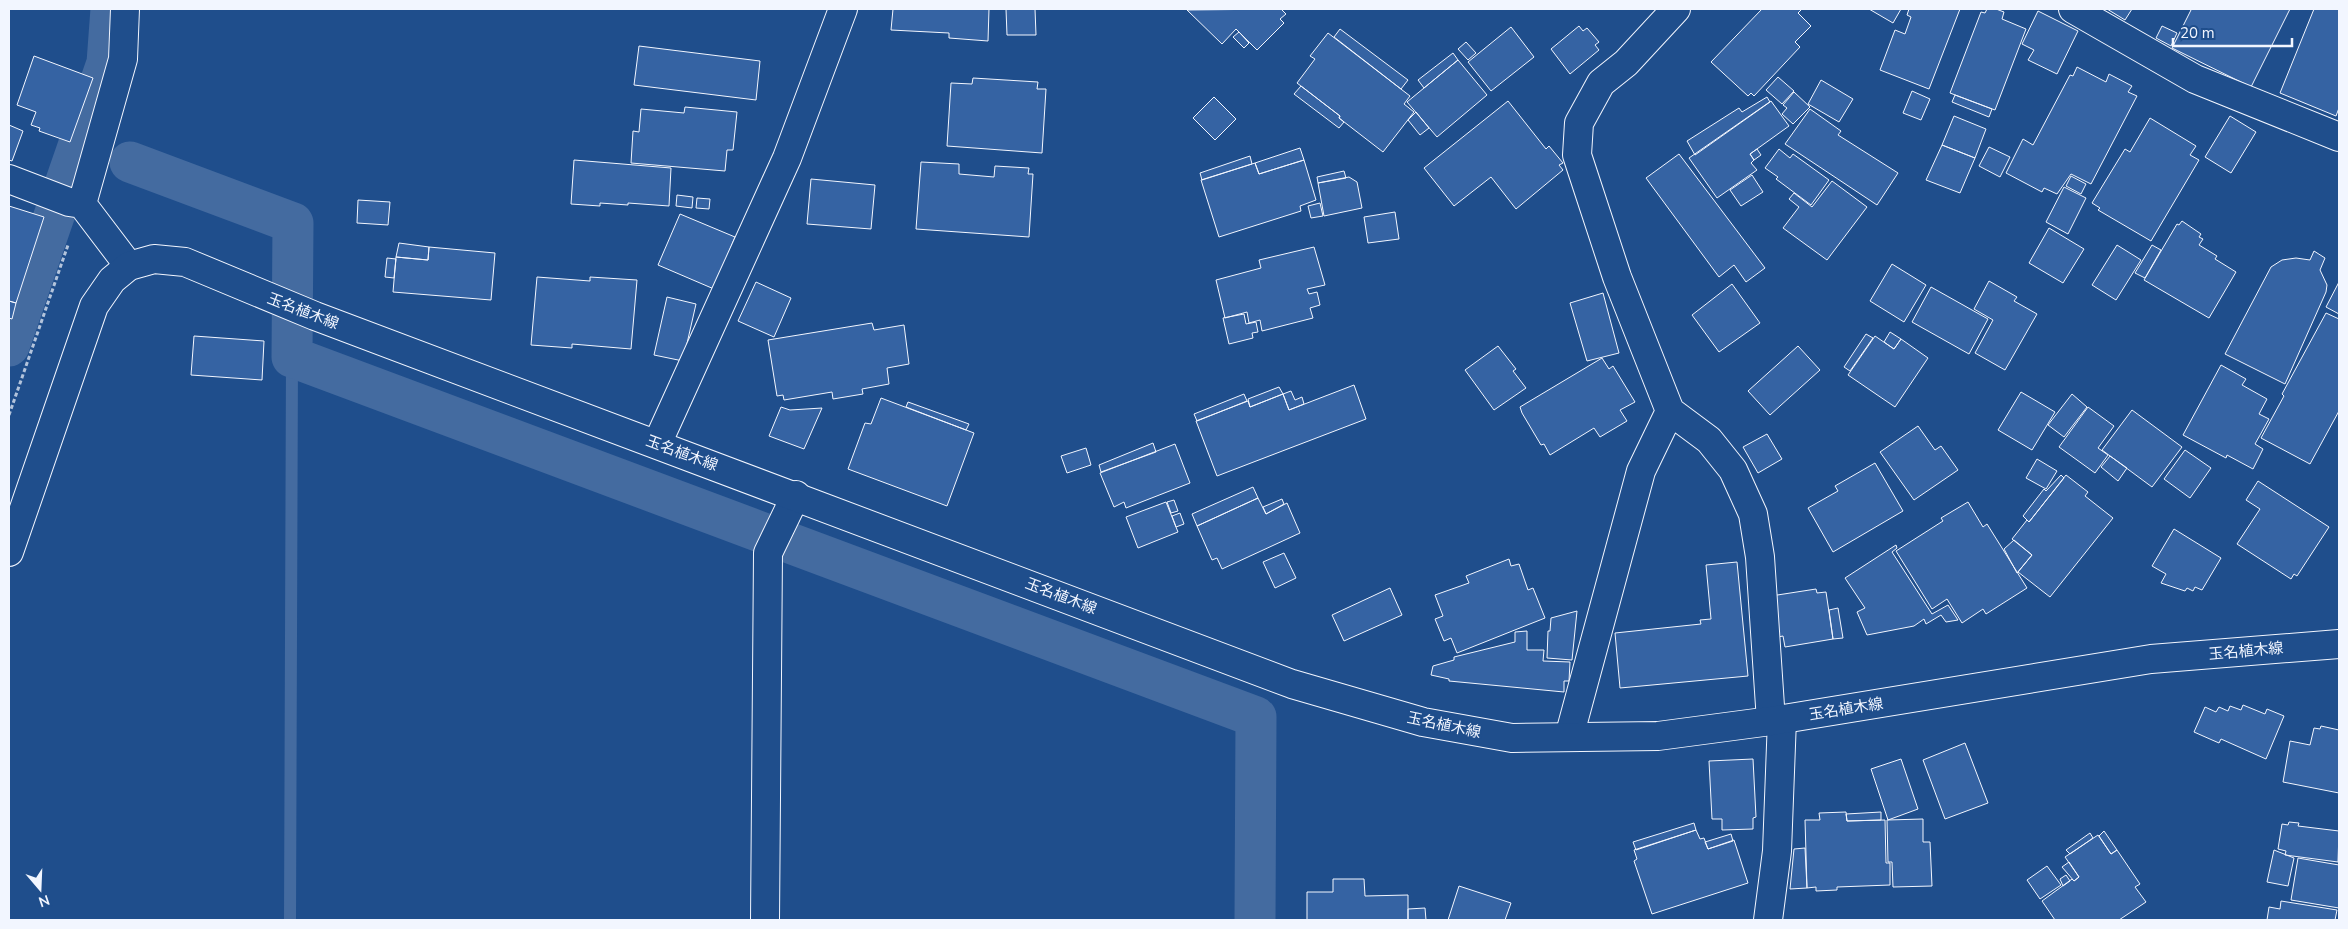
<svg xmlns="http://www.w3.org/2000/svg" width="2348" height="929" font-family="'Nunito Sans','Noto Sans JP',sans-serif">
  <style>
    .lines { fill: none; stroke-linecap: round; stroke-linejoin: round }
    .stream { stroke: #446ba0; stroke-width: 12 }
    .canal { stroke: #446ba0; stroke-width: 41 }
    .building { fill: #3563a3; stroke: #f2f6ff }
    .minor-casing { stroke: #f2f6ff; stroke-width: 30 }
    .secondary-casing { stroke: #f2f6ff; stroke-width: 30 }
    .path { stroke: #b3c4dc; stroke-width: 3; stroke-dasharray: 4 2.5; stroke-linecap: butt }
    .minor { stroke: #1f4e8c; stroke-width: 28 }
    .secondary { stroke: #1f4e8c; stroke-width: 28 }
    .labels { text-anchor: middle; stroke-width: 4; stroke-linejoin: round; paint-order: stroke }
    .street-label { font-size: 15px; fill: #f2f6ff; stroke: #1f4e8c }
  </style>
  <rect width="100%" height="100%" fill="#1f4e8c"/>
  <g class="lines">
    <path class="stream" d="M290 920 292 357"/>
    <path class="canal" d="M130 162 293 223 292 357 1256 717 1255 920
      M9 346 107 63 111 9"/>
  </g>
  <path class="building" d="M893 9H989L988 41 949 38V33L891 30Z
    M1006 9H1035L1036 35H1007Z
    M1283 9 1282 10 1286 14 1280 19 1284 23 1257 50 1236 29 1222 44 1187 10Z
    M1762 9H1802L1798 13 1811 26 1795 42 1800 47 1754 96 1751 93 1748 96 1711 62Z
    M1869 9H1901L1893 23Z
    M1909 9H1960L1929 89 1880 70 1895 30 1905 34 1911 17 1907 15Z
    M1987 9H1996L2004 12 2002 19 2026 29 1995 110 1950 93 1981 12 1985 13Z
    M2107 9H2132L2125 20Z
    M2188 9H2290L2251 87 2172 48 2191 10Z
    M2314 9H2339V108L2336 116 2280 93Z
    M2038 11 2078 31 2057 74 2028 60 2034 50 2022 44Z
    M1579 26 1583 31 1587 28 1599 42 1595 45 1599 50 1570 74 1551 49Z
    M2162 26 2177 33 2171 46 2156 38Z
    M1511 27 1534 57 1491 91 1468 62Z
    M1340 29 1408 80 1401 89 1334 37Z
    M1239 32 1249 43 1244 48 1233 37Z
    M1328 33 1410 96 1404 104 1414 112 1383 152 1339 118 1340 116 1297 83 1315 59 1310 56Z
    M1466 42 1476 53 1468 60 1458 49Z
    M639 46 760 61 756 100 634 85Z
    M1453 53 1458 60 1424 88 1418 80Z
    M34 56 93 78 70 142 39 131 40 128 31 125 36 112 17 105Z
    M1458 60 1487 95 1437 137 1407 102Z
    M2077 67 2106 82 2109 74 2132 86 2128 92 2137 96 2091 184 2071 174 2057 194 2044 188 2042 192 2006 173 2023 139 2033 145 2070 75 2073 76Z
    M1778 77 1794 91 1782 104 1766 90Z
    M973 78 1038 82 1037 89H1046L1042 153 947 146 951 83 972 84Z
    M1821 80 1853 99 1839 122 1808 104Z
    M1301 86 1340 116 1339 118 1344 122 1339 128 1294 94Z
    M1912 91 1930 99 1921 120 1903 113Z
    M1794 92 1810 107 1793 124 1782 114 1787 108 1783 105Z
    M1955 95 1992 109 1989 117 1952 102Z
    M1214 97 1236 119 1215 140 1193 118Z
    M1767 97 1770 102 1695 155 1687 141 1739 108 1742 112Z
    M1508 101 1546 149 1549 146 1563 163 1559 165 1563 170 1516 209 1491 177 1454 206 1424 168Z
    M1771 101 1789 126 1750 154 1754 160 1751 163 1757 170 1717 198 1689 158Z
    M685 107 737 112 733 150H727L725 171 631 163 633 131 639 132 641 109 684 113Z
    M1810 109 1841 131 1838 135 1898 173 1877 205 1785 144Z
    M1416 112 1429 128 1420 135 1408 120Z
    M1954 116 1986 129 1975 158 1942 145Z
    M2230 116 2256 132 2231 173 2205 157Z
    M2150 118 2196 146 2190 155 2199 160 2151 241 2098 210 2100 208 2092 203 2125 149 2130 152Z
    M9 125 23 131 12 161 9 160Z
    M1942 145 1975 158 1960 193 1926 180Z
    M1989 147 2010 157 2000 177 1979 166Z
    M1300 148 1304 160 1259 174 1255 163Z
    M1757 149 1761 155 1754 160 1750 154Z
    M1779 149 1790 158 1793 154 1829 180 1811 205 1776 179 1778 177 1765 168Z
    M1679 154 1765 268 1746 282 1734 265 1719 277 1646 178Z
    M1250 156 1252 164 1202 180 1200 173Z
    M574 160 671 168 669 206 628 203V205L600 203V206L571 204Z
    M1304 160 1316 200 1300 206 1301 211 1219 237 1201 180 1255 163 1259 174Z
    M921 162 959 164V174L994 177 995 166 1029 168 1028 174H1033L1029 237 916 229Z
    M1344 171 1346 178 1318 183 1317 177Z
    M1752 175 1763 192 1741 206 1730 190Z
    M2071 176 2086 184 2081 194 2066 186Z
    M1349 177 1357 182 1362 208 1324 216 1318 183Z
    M811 179 875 185 871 229 807 224Z
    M1832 181 1867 207 1827 260 1783 228 1799 207 1789 199 1794 193 1812 207Z
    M2064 187 2086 198 2068 234 2046 222Z
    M677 195 693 197 692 208 676 206Z
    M697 198 710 199 709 209 696 208Z
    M358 200 390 202 388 225 357 223Z
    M1320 203 1323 216 1311 218 1308 206Z
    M9 206 44 217 16 303 9 301Z
    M1395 212 1399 239 1368 243 1364 217Z
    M680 214 735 237 714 289 658 265Z
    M2182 221 2201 234 2199 237 2203 239 2199 245 2217 256 2215 259 2236 272 2209 318 2144 280 2177 224 2179 225Z
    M2049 228 2084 249 2063 283 2029 263Z
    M399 243 429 247 428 260 396 257Z
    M2117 245 2141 260 2116 300 2092 285Z
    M2152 245 2161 250 2145 278 2135 273Z
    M429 247 495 253 491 300 393 292 396 257 428 260Z
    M1314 247 1325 285 1307 289 1309 294 1317 292 1320 305 1310 308 1313 318 1262 331 1260 320 1249 323 1247 312 1225 318 1216 280 1261 268 1259 260Z
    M2314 251 2325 258 2320 270 2327 285 2326 292 2285 384 2225 354 2271 267 2282 260 2296 258 2310 260Z
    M387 258 396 259 394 278 385 277Z
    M1892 264 1926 285 1904 322 1870 301Z
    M537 277 590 281V277L637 280 631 349 572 344V348L531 345Z
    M1989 281 2017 297 2014 301 2037 314 2005 370 1975 353 1993 320 1974 309Z
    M756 282 791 298 774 337 738 321Z
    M2339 282V314L2326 307Z
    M1732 284 1760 323 1719 352 1692 315Z
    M1931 287 1988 319 1969 354 1912 322Z
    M1603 293 1619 353 1587 361 1570 303Z
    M667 297 696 304 683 361 654 355Z
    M9 301 16 303 12 319 9 318Z
    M2326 313 2339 319V411L2310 464 2261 438 2284 396 2282 394Z
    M1244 314 1246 324 1256 322 1258 332 1252 333 1253 338 1229 344 1223 318Z
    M872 323 874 330 904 325 909 364 887 368 889 384 862 389 863 394 833 399 832 392 784 400 783 395 777 396 768 340Z
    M1890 332 1901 339 1894 349 1884 342Z
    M1866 334 1873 338 1850 371 1844 367Z
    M194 336 264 341 262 380 191 375Z
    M1875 336 1894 349 1901 339 1928 358 1895 407 1848 375Z
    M1498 346 1516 369 1513 371 1526 388 1494 410 1465 370Z
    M1798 346 1820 370 1770 415 1748 391Z
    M1602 358 1609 369 1613 366 1635 402 1620 410 1627 421 1600 437 1594 428 1550 455 1544 444 1541 445 1522 413 1520 407Z
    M2221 365 2246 379 2242 385 2267 399 2259 414 2269 419 2255 444 2263 449 2253 469 2227 455 2226 458 2183 435Z
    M1354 385 1366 419 1217 476 1196 421 1248 401 1250 407 1283 394 1289 410Z
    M1279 387 1283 394 1250 407 1248 399Z
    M1291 391 1295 400 1302 397 1304 404 1289 410 1283 394Z
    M2021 392 2055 412 2032 450 1998 430Z
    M1244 394 1247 401 1197 421 1194 414Z
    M2072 394 2087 407 2064 437 2048 425Z
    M881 398 974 433 947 506 848 469 865 423 871 424Z
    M908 402 969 424 966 430 906 407Z
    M781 407 790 410 822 408 804 449 769 436Z
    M2088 407 2114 426 2098 448 2108 455 2095 473 2059 447Z
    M2132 410 2182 447 2152 487 2102 450Z
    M1918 426 1935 450 1941 446 1958 470 1914 500 1880 452Z
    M1767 434 1782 459 1758 473 1743 447Z
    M1153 443 1156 452 1101 472 1099 465Z
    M1175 444 1190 483 1126 508 1124 502 1114 507 1100 473Z
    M1086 448 1091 465 1067 473 1061 456Z
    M2185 450 2211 468 2190 498 2164 479Z
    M2110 456 2127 468 2118 481 2101 467Z
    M2037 459 2057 471 2046 489 2026 478Z
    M1875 463 1903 511 1833 552 1808 508 1838 491 1835 486Z
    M2061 475 2064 478 2029 522 2023 516 2044 489 2046 491Z
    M2066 475 2088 492 2085 496 2113 518 2050 597 2018 572 2032 555 2012 539 2027 520 2029 522Z
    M2258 481 2329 527 2297 576 2294 574 2291 579 2237 544 2260 509 2246 500Z
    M1253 487 1258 498 1197 526 1192 514Z
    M1258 498 1266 514 1287 503 1300 533 1222 569 1217 558 1212 560 1197 526Z
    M1282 499 1284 504 1266 514 1263 507Z
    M1174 500 1178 511 1171 513 1167 502Z
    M1166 502 1178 532 1138 548 1126 517Z
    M1968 502 1983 527 1987 524 2027 588 1986 614 1983 609 1962 623 1947 599 1932 609 1896 551 1943 521 1941 518Z
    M1180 513 1184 524 1176 527 1172 516Z
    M2174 529 2221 558 2202 590 2195 587 2193 591 2187 588 2185 591 2161 583 2166 574 2152 566Z
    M2014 540 2032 555 2017 573 2004 549Z
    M1896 545 1897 548 1892 552 1932 614 1948 605 1958 620 1946 622 1941 615 1926 624 1924 619 1914 626 1867 635 1857 612 1865 608 1845 578Z
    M1284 553 1296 578 1275 588 1263 562Z
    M1509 559 1511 566 1519 564 1528 590 1533 588 1545 618 1457 653 1451 638 1444 641 1435 619 1443 616 1435 595 1469 583 1466 576Z
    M1737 562 1748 676 1620 688 1615 633 1701 624 1700 620 1711 619 1706 565Z
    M1390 588 1402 615 1344 641 1332 615Z
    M1816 589 1817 593 1826 592 1833 639 1785 647 1783 636 1778 637 1771 596Z
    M1838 608 1843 638 1833 639 1829 610Z
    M1577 611 1572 660 1547 658 1548 631H1550L1551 618Z
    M1527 631V650H1544L1543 661 1570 662 1569 681H1564V692L1449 681V679L1431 675 1433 666 1454 660V657L1515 642V632Z
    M2243 705 2265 714 2267 709 2284 716 2266 759 2221 739 2219 743 2194 732 2205 707 2216 712 2219 707 2228 711 2230 706 2241 710Z
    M2321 726 2339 730V793L2283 782 2290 741 2310 745 2314 728 2320 729Z
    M1965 743 1988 803 1945 819 1923 760Z
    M1753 759 1756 817 1753 818V829L1722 830V819H1712L1709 761Z
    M1901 759 1918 809 1888 820 1871 769Z
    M1846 812 1847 821 1885 820 1886 863H1890V885L1837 887V890L1816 891V887L1807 888 1805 820H1820L1819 813Z
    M1881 812V820L1847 821 1846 814Z
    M1923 819V842H1930L1932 886 1893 887 1892 862H1888L1887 820Z
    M2289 822 2299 823 2298 826 2339 831 2338 862 2285 855 2286 851 2278 849 2282 824 2288 825Z
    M1694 823 1696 830 1636 850 1633 842Z
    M1696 830 1700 839 1704 838 1708 849 1734 840 1748 883 1652 914 1634 861 1637 859 1634 850Z
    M2104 831 2117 850 2111 854 2099 836Z
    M2090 833 2093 838 2070 854 2066 850Z
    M1731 834 1733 841 1708 849 1705 842Z
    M2098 835 2111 854 2117 850 2140 884 2135 887 2146 902 2119 920H2055L2042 901 2072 879 2074 881 2079 877 2065 857Z
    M1805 848 1807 888 1790 889 1794 849Z
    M2274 850 2294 858 2288 886 2267 882Z
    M2298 858 2339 865V908L2291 900Z
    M2069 862 2079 877 2074 881 2062 867Z
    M2047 866 2061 885 2040 899 2027 880Z
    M2066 875 2070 881 2063 886 2060 879Z
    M1333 879H1364L1365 896 1408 895V920H1307V892H1333Z
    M1459 886 1511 903 1505 920H1448Z
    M2281 901 2337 910 2335 920H2267L2269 907 2280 909Z
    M1425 908 1426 920H1408V909Z"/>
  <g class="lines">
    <g class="minor-casing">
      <path id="minor" d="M1676 9 1626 63 1601 83 1579 123 1577 155 1617 277 1670 411 1709 440 1733 470 1753 514 1760 557 1771 721
        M2073 9 2195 79 2339 137
        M9 179 69 202 82 204 129 266
        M82 204 123 59 125 9
        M657 444 787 158 843 9
        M1569 737 1641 471 1670 411
        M765 920 768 553 796 495
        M1768 920 1777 851 1782 719"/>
    </g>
    <g class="secondary-casing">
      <path id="secondary" d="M9 552 94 306 112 280 129 266 154 259 185 262 315 316 1292 684 1423 722 1512 738 1658 736 1771 721 2151 659 2339 644"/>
    </g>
    <path class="path" d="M9 415 68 245"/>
    <use href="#minor" class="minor"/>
    <use href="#secondary" class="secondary"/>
  </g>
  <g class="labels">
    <g class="street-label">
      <text transform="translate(303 311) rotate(21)" y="5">玉名植木線</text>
      <text transform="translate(682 453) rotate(20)" y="5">玉名植木線</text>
      <text transform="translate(1061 596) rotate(21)" y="5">玉名植木線</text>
      <text transform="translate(2246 651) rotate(-5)" y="5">玉名植木線</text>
      <text transform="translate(1846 709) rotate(-9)" y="5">玉名植木線</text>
      <text transform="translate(1444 725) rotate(12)" y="5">玉名植木線</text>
    </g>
  </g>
  <rect width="2348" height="929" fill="none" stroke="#f2f6ff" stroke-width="20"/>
  <g transform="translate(40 889) rotate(161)" stroke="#1f4e8c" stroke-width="4" paint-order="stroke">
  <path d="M0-4L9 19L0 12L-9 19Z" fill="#f2f6ff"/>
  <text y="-8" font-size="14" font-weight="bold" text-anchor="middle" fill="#f2f6ff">N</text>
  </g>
  <path d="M2173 38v8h119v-8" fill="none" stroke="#f2f6ff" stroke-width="2.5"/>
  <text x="2180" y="38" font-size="15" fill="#f2f6ff" stroke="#1f4e8c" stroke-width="4" paint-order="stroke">20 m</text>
</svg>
